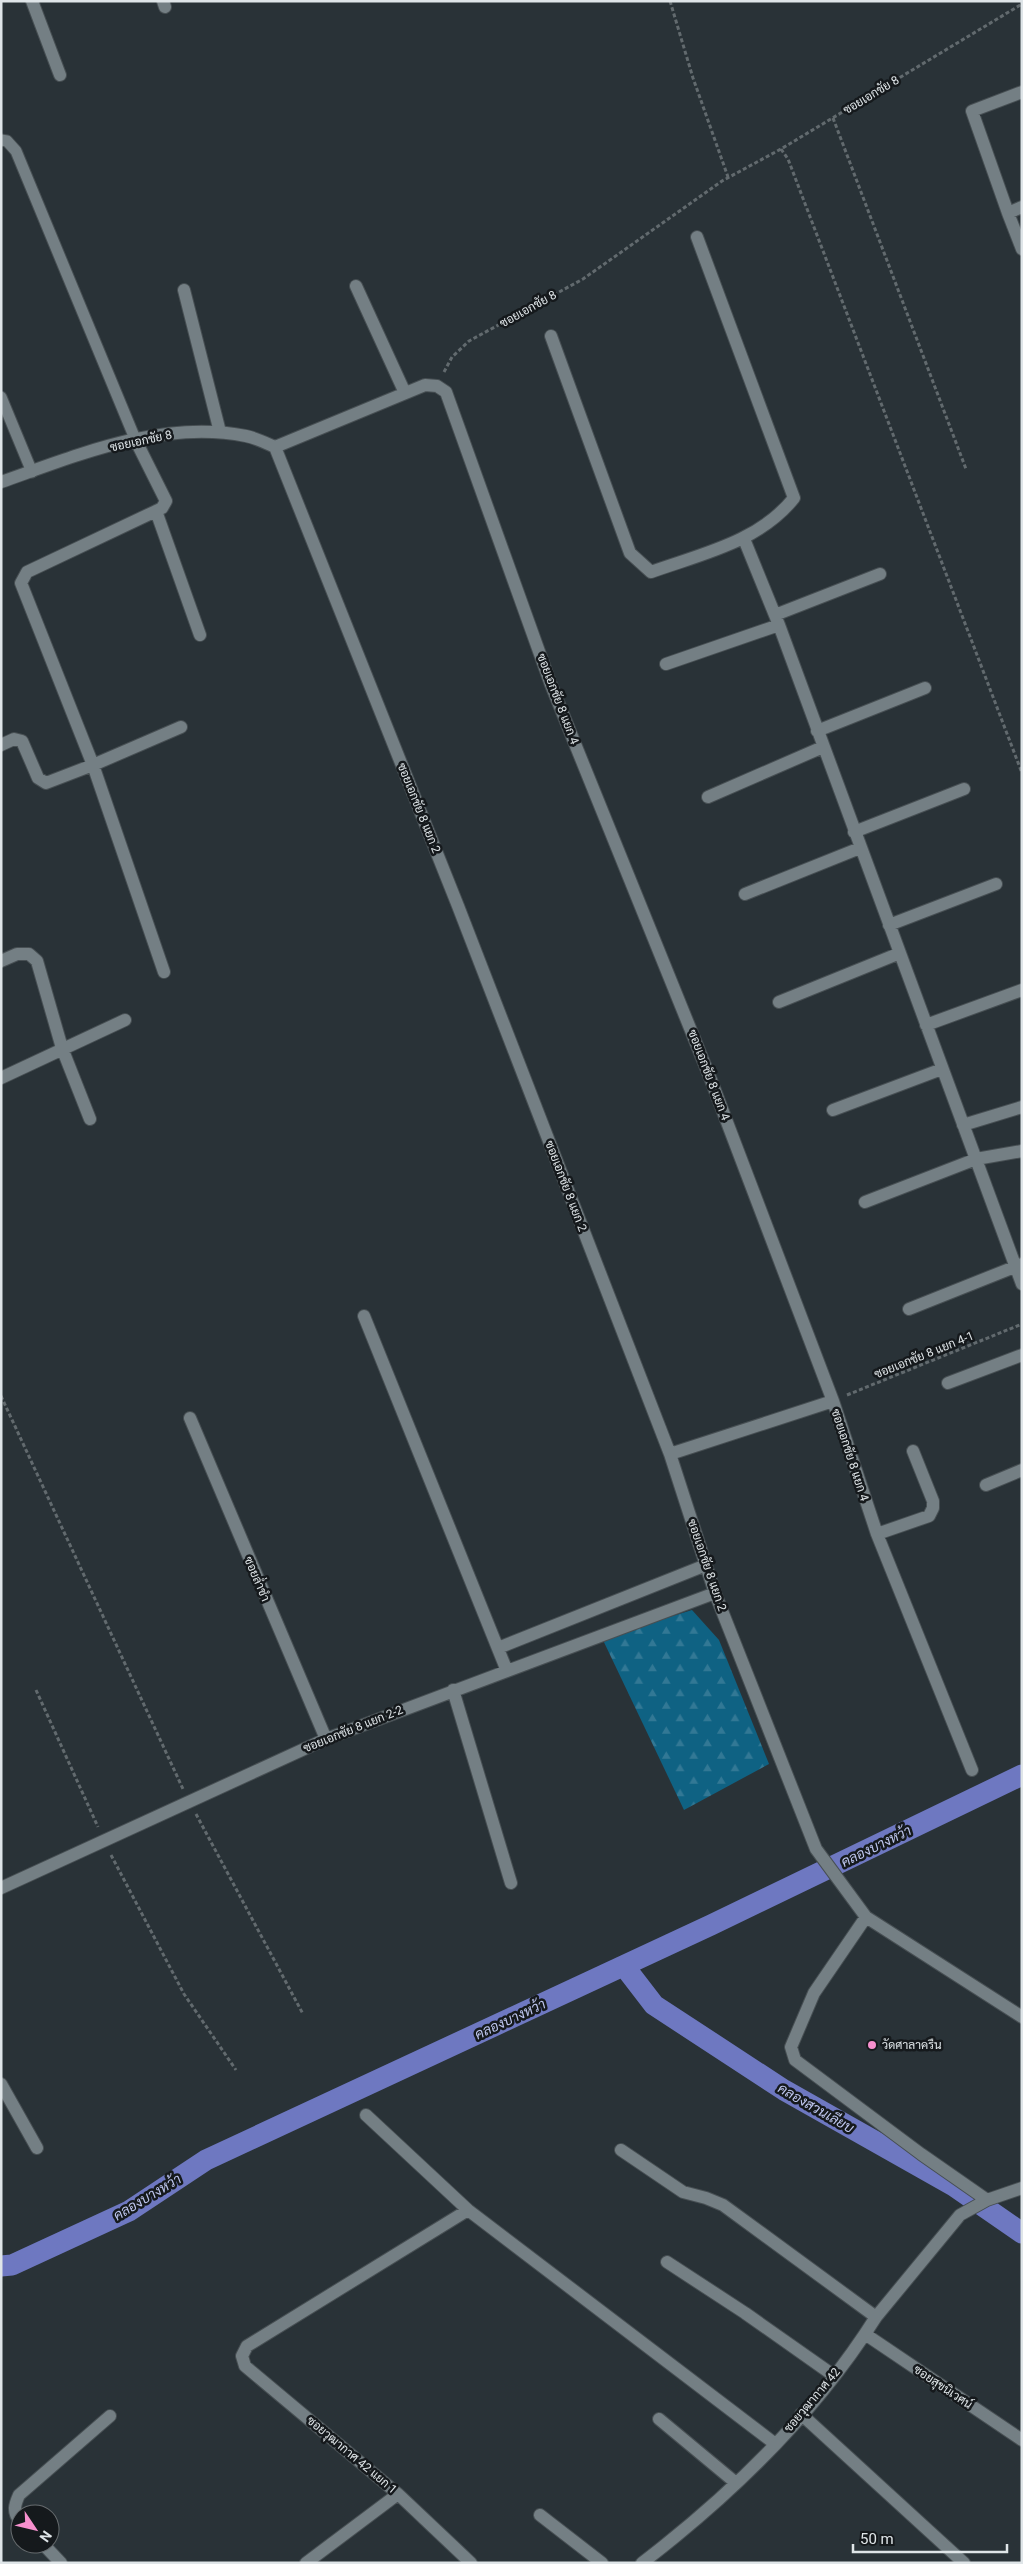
<svg xmlns="http://www.w3.org/2000/svg" width="1023" height="2564" font-family="Roboto,Sarabun,sans-serif">
  <style>
    .forest { fill: url(#forest-firs) }
    .lines { fill: none; stroke-linecap: round; stroke-linejoin: round }
    .canal { stroke: #6e78c1; stroke-width: 21 }
    .lane-casing { stroke: #474f53; stroke-width: 13 }
    .street-casing { stroke: #474f53; stroke-width: 14 }
    .path { stroke: #626a6e; stroke-width: 3; stroke-dasharray: 4 2.5; stroke-linecap: butt }
    .lane { stroke: #747f84; stroke-width: 11 }
    .street { stroke: #747f84; stroke-width: 12 }
    .poi-dot { fill: #f790ce; stroke: #15191c; stroke-width: 2 }
    .labels { text-anchor: middle; stroke-width: 5; stroke-linejoin: round; paint-order: stroke }
    .street-label { font-size: 12px; fill: #dfe5e8; stroke: #15191c }
    .poi-label { font-size: 12px; fill: #dfe5e8; stroke: #15191c; text-anchor: start }
    .water-label { font-size: 14px; font-style: italic; fill: #bdc5ed; stroke: #15191c }
  </style>
  <defs>
    <pattern id="forest-firs" width="22" height="20" patternUnits="userSpaceOnUse" patternTransform="scale(1.25)"><rect width="22" height="20" fill="#0f6283"/><path d="M5 1l3.5 6h-7zM16 11l3.5 6h-7z" fill="#327895"/></pattern>
  </defs>
  <rect width="100%" height="100%" fill="#293237"/>
  <path class="forest" d="M692 1610 719 1640 769 1764 684 1810 602 1638Z"/>
  <g class="lines">
    <path class="canal" d="M624 1966 654 2005 784 2090 954 2186 1022 2233
      M1 2266 12 2265 129 2211 206 2160 711 1925 1022 1775"/>
    <g class="lane-casing">
      <path id="lane" d="M1 140 7 141 16 151 136 441
        M1 397 32 472"/>
    </g>
    <g class="street-casing">
      <path id="street" d="M32 1 60 75
        M163 1 165 7
        M1022 207 1008 213 1022 249
        M1008 213 972 111 1022 92
        M356 286 405 393
        M184 290 220 432
        M551 336 630 553 651 572C701 554 759 542 794 498L697 237
        M136 441 166 501 162 508 156 511 27 572 21 583 93 765 181 727
        M275 447 458 906 670 1454 715 1593 816 1849 866 1917 1022 2017
        M1 482C78 455 163 419 246 436 256 438 266 443 275 447L425 385 437 386 446 392 550 682 711 1080 833 1401 877 1534 972 1770
        M156 511 200 635
        M744 539 779 625 1022 1284
        M775 615 880 574
        M666 664 779 625
        M817 731 925 688
        M1 745 14 739 22 741 38 778 46 783 93 765 164 972
        M708 797 823 747
        M854 832 964 789
        M745 894 860 848
        M889 925 996 884
        M1 961 17 954H29L37 961 62 1048 90 1119
        M779 1002 900 953
        M926 1025 1022 990
        M1 1078 125 1020
        M833 1110 942 1069
        M963 1125 1022 1107
        M865 1202 976 1159 1022 1151
        M909 1309 1022 1264
        M364 1316 507 1671
        M948 1383 1022 1355
        M190 1418 326 1739
        M670 1454 833 1401
        M986 1485 1022 1470
        M877 1534 929 1516 933 1508V1501L913 1451
        M498 1648 706 1565
        M453 1690 511 1883
        M1 1888 326 1739 715 1593
        M866 1917 814 1993 791 2047 795 2060 921 2154 987 2200
        M1 2084 37 2148
        M366 2115 468 2210 774 2443
        M621 2150 683 2192 706 2198 723 2205 876 2317
        M468 2210 247 2346 242 2356 245 2366 398 2494 471 2563
        M667 2262 745 2313 833 2375
        M865 2334 1022 2440
        M801 2414 964 2563
        M659 2419 736 2483
        M540 2515 602 2563
        M20 2521C12 2512 15 2504 19 2495L110 2416
        M43 2544 61 2563
        M306 2563 398 2494
        M642 2563C731 2495 816 2412 876 2317L960 2215 987 2200 1022 2188"/>
    </g>
    <path class="path" d="M670 1 693 78 728 177
      M833 118 966 469
      M781 149 788 159 1022 773
      M444 372 452 357 469 341 583 279 722 181 781 149 1022 4
      M847 1395 1022 1324
      M1 1396 183 1789
      M36 1690 98 1827
      M196 1814 303 2014
      M111 1855 184 1994 236 2070"/>
    <use href="#lane" class="lane"/>
    <use href="#street" class="street"/>
  </g>
  <circle class="poi-dot" cx="872" cy="2045" r="5"/>
  <g class="labels">
    <g class="street-label">
      <text transform="translate(871 95) rotate(-31)" y="4">ซอยเอกชัย 8</text>
      <text transform="translate(528 309) rotate(-29)" y="4">ซอยเอกชัย 8</text>
      <text transform="translate(141 441) rotate(-12)" y="4">ซอยเอกชัย 8</text>
      <text transform="translate(558 699) rotate(69)" y="4">ซอยเอกชัย 8 แยก 4</text>
      <text transform="translate(419 808) rotate(68)" y="4">ซอยเอกชัย 8 แยก 2</text>
      <text transform="translate(709 1075) rotate(69)" y="4">ซอยเอกชัย 8 แยก 4</text>
      <text transform="translate(566 1186) rotate(69)" y="4">ซอยเอกชัย 8 แยก 2</text>
      <text transform="translate(924 1355) rotate(-22)" y="4">ซอยเอกชัย 8 แยก 4-1</text>
      <text transform="translate(850 1455) rotate(72)" y="4">ซอยเอกชัย 8 แยก 4</text>
      <text transform="translate(707 1565) rotate(71)" y="4">ซอยเอกชัย 8 แยก 2</text>
      <text transform="translate(257 1579) rotate(67)" y="4">ซอยล่ำชำ</text>
      <text transform="translate(353 1729) rotate(-22)" y="4">ซอยเอกชัย 8 แยก 2-2</text>
      <text transform="translate(943 2387) rotate(34)" y="4">ซอยสุขนิเวศน์</text>
      <text transform="translate(812 2400) rotate(-50)" y="4">ซอยวุฒากาศ 42</text>
      <text transform="translate(352 2455) rotate(40)" y="4">ซอยวุฒากาศ 42 แยก 1</text>
    </g>
    <g class="poi-label">
      <text x="882" y="2049">วัดศาลาครืน</text>
    </g>
    <g class="water-label">
      <text transform="translate(876 1846) rotate(-26)" y="5">คลองบางหว้า</text>
      <text transform="translate(510 2019) rotate(-25)" y="5">คลองบางหว้า</text>
      <text transform="translate(816 2108) rotate(30)" y="5">คลองสวนเลียบ</text>
      <text transform="translate(147 2197) rotate(-31)" y="5">คลองบางหว้า</text>
    </g>
  </g>
  <rect width="1023" height="2564" fill="none" stroke="#dfe5e8" stroke-width="5"/>
  <g transform="translate(35 2529) rotate(125)"><circle r="24" fill="#15191c" stroke="#666b6e"/>
  <path d="M0-4L9 19L0 12L-9 19Z" fill="#f790ce"/>
  <text y="-8" font-size="14" font-weight="bold" text-anchor="middle" fill="#dfe5e8">N</text>
  </g>
  <path d="M853 2544v8h154v-8" fill="none" stroke="#dfe5e8" stroke-width="2.5"/>
  <text x="860" y="2544" font-size="15" fill="#dfe5e8" stroke="#15191c" stroke-width="4" paint-order="stroke">50 m</text>
</svg>
